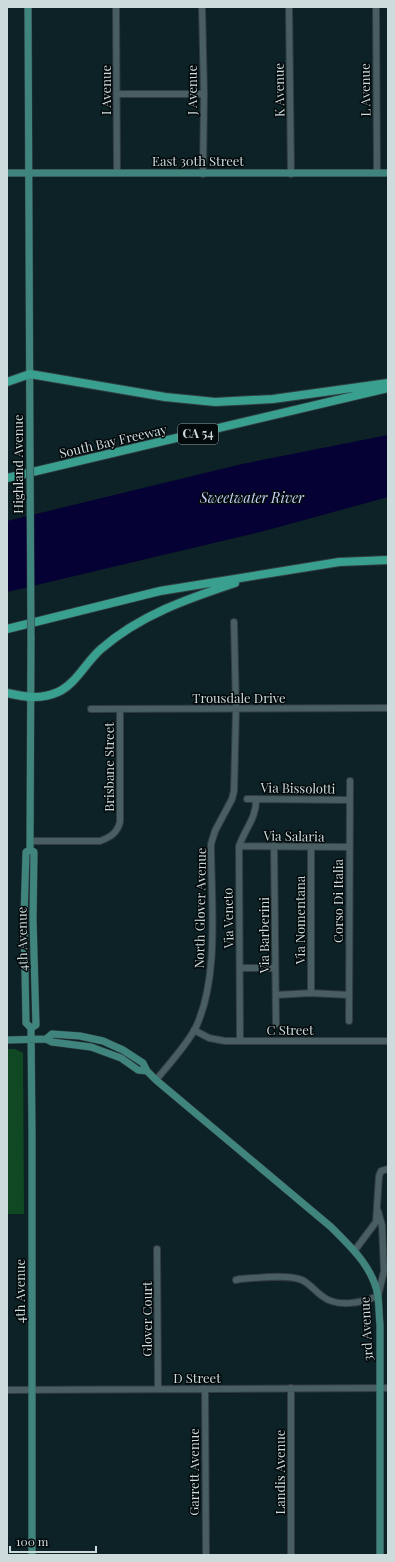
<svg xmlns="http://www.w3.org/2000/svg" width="395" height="1562" font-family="'Playfair Display',serif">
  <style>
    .green { fill: #0f4822 }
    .water { fill: #050134 }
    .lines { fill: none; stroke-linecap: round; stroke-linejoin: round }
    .minor-casing { stroke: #313d40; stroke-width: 8 }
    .major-casing { stroke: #313d40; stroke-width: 8 }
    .highway-casing { stroke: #313d40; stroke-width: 10 }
    .minor { stroke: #485e63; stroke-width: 6 }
    .major { stroke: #3f857d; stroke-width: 7 }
    .highway { stroke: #399f8f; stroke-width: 8 }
    .major-bridge-casing { stroke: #313d40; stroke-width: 8; stroke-linecap: butt }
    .major-bridge { stroke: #3f857d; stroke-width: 7 }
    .labels { text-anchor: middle; stroke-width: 3; stroke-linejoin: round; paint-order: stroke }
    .shield { fill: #030a0c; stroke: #919c9e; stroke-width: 1 }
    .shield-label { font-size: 12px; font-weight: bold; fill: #cedbdd }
    .street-label { font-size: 13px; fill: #cedbdd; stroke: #030a0c }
    .water-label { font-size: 14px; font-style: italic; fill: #c6d2fd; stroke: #030a0c }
  </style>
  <rect width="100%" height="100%" fill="#0d2226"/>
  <path class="green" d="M7 1049H15L23 1053 24 1214H7Z"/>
  <path class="water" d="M388 435V497L264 531 7 592V521L242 464Z"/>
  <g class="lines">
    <g class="minor-casing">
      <path id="minor" d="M116 7 117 173
        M202 7 204 94 203 174
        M289 7 291 174
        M376 7 377 173
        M117 94H204
        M91 709 388 708
        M247 799 349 800
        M30 841H100C111 837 117 833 120 822V709
        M239 846 349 847
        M274 846 276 1024
        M240 968H275
        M311 993V847
        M276 995 311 993 349 995
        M349 1021 350 781
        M194 1030 209 1038 225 1041H388
        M240 1041 239 846C245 829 257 817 256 799
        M156 1080C169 1064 185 1047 195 1029 220 978 211 901 211 844L215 831 232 799 234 791 236 709 234 622
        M157 1249 158 1389
        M355 1250 376 1222 379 1176 381 1171 388 1169
        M236 1280 240 1279C256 1278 288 1274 302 1280 310 1284 315 1291 322 1296 337 1308 361 1303 378 1296L384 1271 382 1225 378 1211
        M291 1388V1555
        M205 1389 206 1555
        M7 1390 388 1388"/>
    </g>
    <g class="major-casing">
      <path id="major" d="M28 7 30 453
        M7 173H388
        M30 850 26 852 24 917 26 1023 31 1028
        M31 1028 32 1134V1555
        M31 1028 36 1025 33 919 34 852 30 850 31 638
        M46 1039 52 1042 91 1047 121 1058 138 1070 147 1071
        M7 1040 46 1039 52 1034 80 1036 103 1041 123 1050 143 1063 147 1071 156 1080 331 1227C351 1247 373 1267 378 1296 379 1305 379 1315 380 1325V1555"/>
    </g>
    <g class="highway-casing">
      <path id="highway" d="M7 382 30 374 165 397 215 402 273 399 388 383
        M7 478 388 388
        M7 629 160 591 339 562 388 560
        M7 693C25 697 40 700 58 692 76 684 86 662 101 649 140 615 187 599 235 583"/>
    </g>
    <use href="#minor" class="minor"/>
    <use href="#major" class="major"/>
    <use href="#highway" class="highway"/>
    <g class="major-bridge-casing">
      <path id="major-bridge" d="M30 453 31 638"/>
    </g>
    <use href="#major-bridge" class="major-bridge"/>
  </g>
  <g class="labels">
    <rect class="shield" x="178" y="424" width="40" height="20" rx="3"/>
    <g class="shield-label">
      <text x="198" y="438">CA 54</text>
    </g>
    <g class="street-label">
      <text transform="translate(106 90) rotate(-90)" y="5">I Avenue</text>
      <text transform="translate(192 90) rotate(-90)" y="5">J Avenue</text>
      <text transform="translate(279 90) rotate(-91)" y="5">K Avenue</text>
      <text transform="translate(365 90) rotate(-91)" y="5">L Avenue</text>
      <text x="198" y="166">East 30th Street</text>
      <text transform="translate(113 441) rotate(-13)" y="5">South Bay Freeway</text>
      <text transform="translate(18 464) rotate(-90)" y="5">Highland Avenue</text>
      <text x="239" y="703">Trousdale Drive</text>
      <text transform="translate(109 767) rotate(-90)" y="5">Brisbane Street</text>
      <text transform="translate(298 788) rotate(1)" y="5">Via Bissolotti</text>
      <text transform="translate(294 836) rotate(1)" y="5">Via Salaria</text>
      <text transform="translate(338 901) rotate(-90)" y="5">Corso Di Italia</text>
      <text transform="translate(200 908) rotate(-89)" y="5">North Glover Avenue</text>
      <text transform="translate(228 918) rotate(-91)" y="5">Via Veneto</text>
      <text transform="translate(300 920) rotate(-90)" y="5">Via Nomentana</text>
      <text transform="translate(264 935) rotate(-90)" y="5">Via Barberini</text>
      <text transform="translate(22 939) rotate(-91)" y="5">4th Avenue</text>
      <text x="290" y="1035">C Street</text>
      <text transform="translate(20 1291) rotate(-90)" y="5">4th Avenue</text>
      <text transform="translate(147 1319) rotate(-90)" y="5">Glover Court</text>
      <text transform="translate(366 1329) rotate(-93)" y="5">3rd Avenue</text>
      <text x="197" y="1383">D Street</text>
      <text transform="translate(194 1472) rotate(-90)" y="5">Garrett Avenue</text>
      <text transform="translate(280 1472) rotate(-90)" y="5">Landis Avenue</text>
    </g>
    <g class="water-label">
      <text x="252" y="503">Sweetwater River</text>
    </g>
  </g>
  <rect width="395" height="1562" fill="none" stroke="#cedbdd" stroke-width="16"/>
  <path d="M10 1546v6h86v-6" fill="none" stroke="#cedbdd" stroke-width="2"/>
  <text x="16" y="1546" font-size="12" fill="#cedbdd" stroke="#030a0c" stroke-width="3" paint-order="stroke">100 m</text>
</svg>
